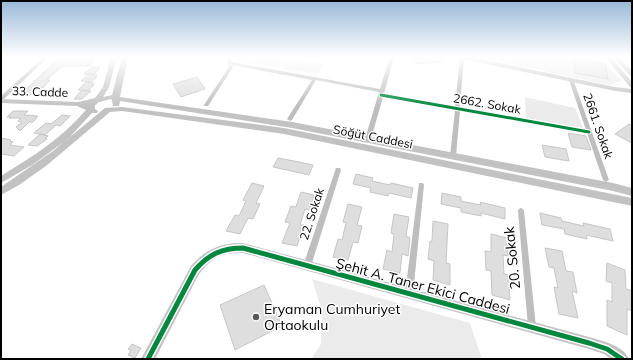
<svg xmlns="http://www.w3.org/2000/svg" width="633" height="360" font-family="Mulish,sans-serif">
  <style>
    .green { fill: #ebebeb }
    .building { fill: #dedede; stroke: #c6c6c6 }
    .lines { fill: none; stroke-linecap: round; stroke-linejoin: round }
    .street { fill: #bebebe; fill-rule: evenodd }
    .secondary { fill: #c2c2c2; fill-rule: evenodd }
    .cycleway-far1-casing { stroke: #fff; stroke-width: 5 }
    .cycleway-casing { stroke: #fff; stroke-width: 8 }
    .cycleway-far1 { stroke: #00873e; stroke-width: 3 }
    .cycleway { stroke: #00873e; stroke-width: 5 }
    .poi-dot { fill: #595959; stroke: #fff; stroke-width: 1.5 }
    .labels { text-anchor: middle; stroke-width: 3; stroke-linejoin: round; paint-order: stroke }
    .street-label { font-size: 12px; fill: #000; stroke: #fff }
    .near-street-label { font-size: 14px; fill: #000; stroke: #fff }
    .near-poi-label { font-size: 14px; fill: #000; stroke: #fff; text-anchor: start }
  </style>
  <rect width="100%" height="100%" fill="#fff"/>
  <path class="green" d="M232 57H282L324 63 318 74 237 61Z
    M480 57H600L622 81 609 85Z
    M525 97 575 108 583 128 526 118Z
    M312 279 470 323 482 359H311L321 344 322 311Z"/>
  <path class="building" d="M412 57H445V61L417 64Z
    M59 58 96 59 90 66H62L47 80H50L43 88 39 87 29 96 20 95Z
    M574 58 605 64 608 79 575 73Z
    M92 67H100L98 69H99L94 75 84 74Z
    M89 74 97 75 95 77H97L91 82 81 81Z
    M197 77 205 89 181 97 173 84Z
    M86 82 94 83 92 85H94L88 91 78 90Z
    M82 90 91 91 82 99H74Z
    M13 111H28L24 115 38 116 33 122H29L20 131 16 127 22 122 18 121 21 118H9L11 117H7Z
    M62 115 70 116 60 126 56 125 45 135 34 133 46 123 51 124Z
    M629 124 632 126V143L615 134Z
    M568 133 586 136 591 150 572 147Z
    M40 134 48 136 45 138 47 139 37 146 28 145Z
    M1 138 11 140 10 141 13 142 10 145 24 147 14 156 1 154Z
    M542 145 566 149 569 161 545 157Z
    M278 158 294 161 313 165 309 175 273 167Z
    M356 174 373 178 372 181 390 185 391 183 413 188 411 198 389 193 388 196 370 192 371 188 353 184Z
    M252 183 264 186 256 203 260 204 253 219 248 218 240 234 226 231 235 215 239 216 246 201 243 200Z
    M301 192 314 195 310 210 305 209 300 225H304L297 246 282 243 290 223 285 222 291 206 296 207Z
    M442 193 461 197V201L481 205 480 202 505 208V219L481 213V216L461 212V208L441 204Z
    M348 204 362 207 357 225 362 226 358 243 353 242 348 260 333 257 338 239 342 240 346 223 343 222Z
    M540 213 561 218 562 221 584 226 583 223 610 229 613 241 586 235 587 239 565 234 564 229 542 225Z
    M394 214 409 217 406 236 410 238 408 256 402 254 400 273 383 269 387 250 392 252 394 234 391 233Z
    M433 221 448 224 446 263 450 264V285L433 280 434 261 428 259 430 241H432Z
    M491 234 507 238 508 256 503 255 504 274 508 275 510 300 492 295 491 271 486 270 485 251 491 252Z
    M545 248 562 251 566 271 573 272 577 293 572 291 578 318 559 314 554 287 558 288 554 268 549 267Z
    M607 263 625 270 626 289 632 291V311L627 309V335L607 326V300L612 302V283L606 281Z
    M264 285 282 326 235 350 220 305Z
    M132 344 141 348 135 358 128 355 131 350 128 349Z"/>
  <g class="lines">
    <path class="street" d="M44 57H48L3 100H1V96Z
      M226 57H230L232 62 380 89 390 57H394L384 94 455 107 460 57H464L460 107 586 130 569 80 571 79H573L609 180 606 182 603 180 587 133 460 111 456 156 453 158 450 156 455 110 383 97 371 139 368 141 365 139 379 92 316 80 292 120 290 121 287 119 312 80 232 65 233 67 208 106H204V105L229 67Z
      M336 168H340L341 170 311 266 310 268 307 269 304 268 303 266Z
      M419 183H423L424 185 413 294 412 297 409 298 406 297 405 294Z
      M521 208 523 209 524 211 536 327 535 330 532 331 529 330 528 327 518 211 519 209Z"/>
    <path class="secondary" d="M111 57H117L109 87 103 97 112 95 122 57H128L120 97 292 122 613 183 632 188V196L613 191 292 128 120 101 119 106H113L112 100 111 99 99 102 95 105V109L98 111 97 113H92L68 139 32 165 1 183V176C32 157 62 138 86 110L77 106 1 103V99L78 102 95 98 103 87Z
      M460 57H471L615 87 632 89V93L615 91 463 59Z
      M605 57H611L632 82V88L630 87Z
      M613 57H619L632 71V77L630 76Z
      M122 107 284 128 632 198V206L284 134 122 111 110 112 46 166 19 185 1 195V187L53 151 105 108Z
      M235 243H243L589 337C602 341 623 345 629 359H611L604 354 589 349 243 253C221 252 213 257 199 274L155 359H141L191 266C203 252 216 245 235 243Z"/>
    <g class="cycleway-far1-casing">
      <path id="cycleway-far1" d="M381 95 589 132"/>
    </g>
    <g class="cycleway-casing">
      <path id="cycleway" d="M148 359 195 270C209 254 222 248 243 248L589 343 607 349 622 359"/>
    </g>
    <use href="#cycleway-far1" class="cycleway-far1"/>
    <use href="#cycleway" class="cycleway"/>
  </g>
  <linearGradient id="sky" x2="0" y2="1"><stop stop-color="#97b8d7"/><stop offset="0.53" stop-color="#fff"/><stop offset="1" stop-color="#fff" stop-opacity="0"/></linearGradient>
  <rect width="633" height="107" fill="url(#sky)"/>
  <circle class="poi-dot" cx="256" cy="317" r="4"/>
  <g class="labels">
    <g class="street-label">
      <text transform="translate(40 92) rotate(2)" y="4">33. Cadde</text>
      <text transform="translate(487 104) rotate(10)" y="4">2662. Sokak</text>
      <text transform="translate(598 126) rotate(71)" y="4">2661. Sokak</text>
      <text transform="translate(373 137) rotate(11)" y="4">Söğüt Caddesi</text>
      <text transform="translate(312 214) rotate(-72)" y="4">22. Sokak</text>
    </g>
    <g class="near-street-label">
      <text transform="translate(512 258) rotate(-96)" y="5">20. Sokak</text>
      <text transform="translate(423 286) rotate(15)" y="5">Şehit A. Taner Ekici Caddesi</text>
    </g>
    <g class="near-poi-label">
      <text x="264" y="314">Eryaman Cumhuriyet<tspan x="264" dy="16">Ortaokulu</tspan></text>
    </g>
  </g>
  <rect width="633" height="360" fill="none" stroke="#000000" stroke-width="4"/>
</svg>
